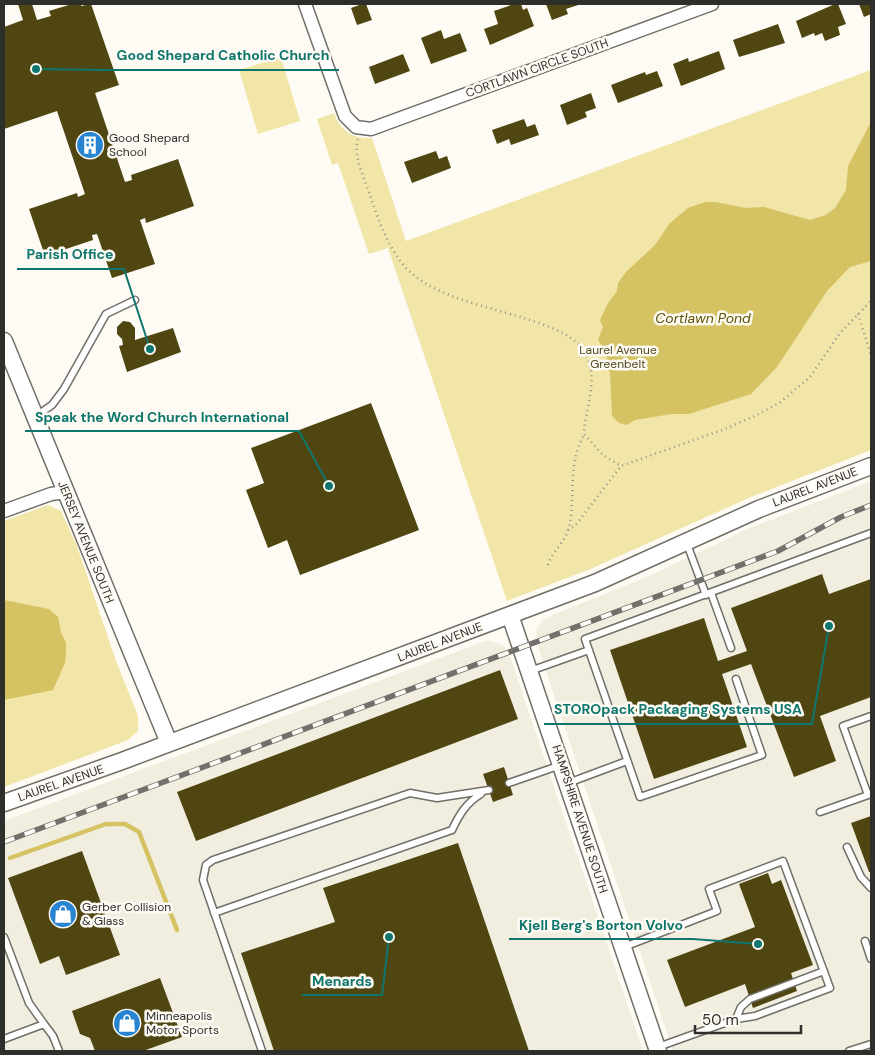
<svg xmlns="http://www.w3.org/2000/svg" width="875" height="1055" font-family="'DM Sans',sans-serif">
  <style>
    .built { fill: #f1eedf }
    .green { fill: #f1e5a7 }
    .water { fill: #d5c263 }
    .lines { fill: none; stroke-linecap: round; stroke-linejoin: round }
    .stream { stroke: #d5c263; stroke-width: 4.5 }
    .building { fill: #504611 }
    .service-casing { stroke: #706f68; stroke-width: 9 }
    .minor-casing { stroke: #706f68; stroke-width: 15 }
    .tertiary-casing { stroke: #706f68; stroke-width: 19 }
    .path { stroke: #94938d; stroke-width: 2.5; stroke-dasharray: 1 4; stroke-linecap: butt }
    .service { stroke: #fff; stroke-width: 6 }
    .minor { stroke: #fff; stroke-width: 12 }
    .tertiary { stroke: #fff; stroke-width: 16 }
    .rail-casing { stroke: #71706c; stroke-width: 5.5 }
    .rail { stroke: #fdfbf3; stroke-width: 4; stroke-dasharray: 11; stroke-linecap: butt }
    .labels { text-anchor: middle; stroke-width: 5; stroke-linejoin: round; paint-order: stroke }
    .street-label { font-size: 12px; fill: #2e2e2b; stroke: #fdfbf3 }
    .poi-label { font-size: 12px; fill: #2e2e2b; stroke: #fdfbf3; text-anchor: start }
    .park-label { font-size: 12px; fill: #524a22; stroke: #fdfbf3 }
    .water-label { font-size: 14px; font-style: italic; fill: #605306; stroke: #fdfbf3 }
    .leader { fill: none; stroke: #0f766e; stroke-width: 2 }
    .callout-dot { fill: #0f766e; stroke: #fdfbf3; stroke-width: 2 }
    .callout-label { font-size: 14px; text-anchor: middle; font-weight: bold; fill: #0f766e; stroke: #fdfbf3; stroke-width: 5; stroke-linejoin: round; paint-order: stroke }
  </style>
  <rect width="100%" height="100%" fill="#fdfbf3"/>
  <path class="built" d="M871 481V1051H673L539 650 536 631 541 622 548 617 649 576 750 528Z
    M488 640 504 646 511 659 643 1051H4V821Z"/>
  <path class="green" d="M281 57 300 121 258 134 239 70Z
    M871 70V450L751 497 588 570 507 601 388 248 369 254 338 163 332 165 317 119 334 113C340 131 353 139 372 138L406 241Z
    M48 505 61 511 77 546 116 661 138 716V731L128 740 4 787V521Z"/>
  <path class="water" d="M871 122V261L850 267 827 291 777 367 751 394 689 414H672L635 420 627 425 619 423 612 416 610 372 606 367 607 354 598 340 603 327 600 320 608 303 617 291 618 283 626 272 655 245 670 223 688 208 705 202H716L745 208 764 207 810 220 826 215 835 208 846 190 848 166Z
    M4 600 49 609 58 617 61 632 66 643V653L65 663 53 690 4 700Z"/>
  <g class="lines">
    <path class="stream" d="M10 858 106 824H125L139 832 177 930"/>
  </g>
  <path class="building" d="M18 4H32L37 20 51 16 49 11 72 4H81V6L91 4 119 85 95 93 125 182 132 180 131 175 178 159 194 206 146 223 145 218 140 220 155 264 112 278 97 234 92 235 93 240 45 256 29 209 77 193 78 197 85 194 57 111 4 129V27L23 20Z
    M362 4H366L372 20 357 25 351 8Z
    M514 4H521L523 10 527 8 534 26 490 45 484 29 498 24 494 11Z
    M546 4H581L566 9 568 14 552 20Z
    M835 4H838L846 24 838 27 840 35 825 41 822 33 815 36 814 33 802 38 796 21Z
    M859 4H871V14L864 17Z
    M778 24 785 43 739 57 733 40Z
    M441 30 444 39 460 33 467 51 431 64 421 38Z
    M719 51 725 69 681 86 673 64 688 58 689 62Z
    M403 54 410 71 375 84 369 67Z
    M657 71 663 86 618 103 611 85 645 72 646 75Z
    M591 93 596 108 585 112 587 117 567 125 560 105Z
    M524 119 527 127 535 124 539 135 511 145 509 139 497 144 492 130Z
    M436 151 439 159 447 156 451 168 412 183 404 162Z
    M123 321 130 322 135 328V340L173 328 181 352 127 372 119 346 123 345 122 339 117 334V327Z
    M371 403 419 530 300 575 287 540 268 548 246 490 264 483 251 448Z
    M822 574 829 594 871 579V697L820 716 836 761 794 777 751 664 722 674 747 747 654 779 610 650 704 618 718 661 747 651 731 608Z
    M500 670 518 719 196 841 177 792Z
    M504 767 513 795 493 802 483 774Z
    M871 816V872H869L851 823Z
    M458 843 529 1051H274L241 953 335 922 323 888Z
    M82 851 120 955 66 975 59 956 40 964 8 878Z
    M768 873 772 884 781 880 813 965 791 973 797 991 753 1008 745 984 685 1007 667 960 755 927 739 884Z
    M160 978 182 1037 143 1051H95L90 1038 80 1034 72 1011Z"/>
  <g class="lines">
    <g class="service-casing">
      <path id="service" d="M36 416 52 405 64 389 106 314 135 300
        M687 544 706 595
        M711 593 731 648
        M530 671 589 650
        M736 679 762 755 640 797 585 639 871 533
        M509 783 561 765
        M568 783 627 761
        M868 795 843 726 871 716
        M820 812 871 794
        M847 847 861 877 871 888
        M214 913 452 830C459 815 466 803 481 794
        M4 937 29 1003 44 1024
        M865 941 871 959
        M624 947 717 911 709 889 783 861 830 988 755 1016 736 1019 658 1047
        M736 1019 741 1007 750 999 824 971
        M4 1039 44 1024 53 1036 59 1051
        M262 1051 203 880 206 865 213 860 410 793 437 798 489 790
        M849 1051 871 1044"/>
    </g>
    <g class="minor-casing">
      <path id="minor" d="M305 4 345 116 356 127 371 129 712 4
        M4 511 51 494 66 492"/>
    </g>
    <g class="tertiary-casing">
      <path id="tertiary" d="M4 341 169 743
        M510 615 658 1051
        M4 803 122 761 595 583 759 509 871 466"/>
    </g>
    <path class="path" d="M358 139C352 155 366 182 371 198 379 222 389 249 406 268 449 314 562 311 585 353 600 380 585 406 584 434L603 455 621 466 722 430 755 416 779 403 810 377 840 333 871 301
      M858 314 871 355
      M568 530 575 526 621 466
      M548 565C552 552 563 544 568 531 577 502 566 466 584 435"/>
    <use href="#service" class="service"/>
    <use href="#minor" class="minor"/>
    <use href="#tertiary" class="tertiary"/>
    <g class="rail-casing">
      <path id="rail" d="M4 842 778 551 841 517 871 505"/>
    </g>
    <use href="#rail" class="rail"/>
  </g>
  <defs>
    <g id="building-disc" transform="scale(1.4375)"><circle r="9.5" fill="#2684d0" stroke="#fdfbf3"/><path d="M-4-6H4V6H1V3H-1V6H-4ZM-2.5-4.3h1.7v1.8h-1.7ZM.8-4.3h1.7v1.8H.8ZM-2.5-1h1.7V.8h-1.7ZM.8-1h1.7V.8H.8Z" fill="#fff"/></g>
    <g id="shop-disc" transform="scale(1.4375)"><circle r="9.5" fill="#2684d0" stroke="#fdfbf3"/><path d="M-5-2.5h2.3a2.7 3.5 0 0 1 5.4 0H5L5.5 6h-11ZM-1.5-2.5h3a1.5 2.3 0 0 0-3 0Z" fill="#fff"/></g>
  </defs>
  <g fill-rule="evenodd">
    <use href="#building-disc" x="90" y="145"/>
    <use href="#shop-disc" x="63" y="914"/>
    <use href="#shop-disc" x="127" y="1023"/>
  </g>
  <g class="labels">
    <g class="street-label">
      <text transform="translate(537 68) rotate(-20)" y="4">CORTLAWN CIRCLE SOUTH</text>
      <text transform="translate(815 487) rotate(-21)" y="4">LAUREL AVENUE</text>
      <text transform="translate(86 542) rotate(68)" y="4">JERSEY AVENUE SOUTH</text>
      <text transform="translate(440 642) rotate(-21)" y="4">LAUREL AVENUE</text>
      <text transform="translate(61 783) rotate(-19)" y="4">LAUREL AVENUE</text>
      <text transform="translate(580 819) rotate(72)" y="4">HAMPSHIRE AVENUE SOUTH</text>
    </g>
    <g class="poi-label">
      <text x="109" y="142">Good Shepard<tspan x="109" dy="14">School</tspan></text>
      <text x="82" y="911">Gerber Collision<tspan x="82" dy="14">&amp; Glass</tspan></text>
      <text x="146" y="1020">Minneapolis<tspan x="146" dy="14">Motor Sports</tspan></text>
    </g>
    <g class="park-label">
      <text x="618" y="354">Laurel Avenue<tspan x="618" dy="14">Greenbelt</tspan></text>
    </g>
    <g class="water-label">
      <text x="703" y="323">Cortlawn Pond</text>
    </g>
  </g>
  <path class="leader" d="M36 69L106 70H339M150 349L124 269H17M329 486L299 431H25M829 626L812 724H544M758 944L693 939H509M389 937L382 995H302"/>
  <g class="callout-dot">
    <circle cx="36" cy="69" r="5"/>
    <circle cx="150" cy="349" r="5"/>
    <circle cx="329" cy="486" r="5"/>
    <circle cx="829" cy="626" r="5"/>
    <circle cx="758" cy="944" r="5"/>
    <circle cx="389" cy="937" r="5"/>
  </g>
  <g class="callout-label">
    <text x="223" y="60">Good Shepard Catholic Church</text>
    <text x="70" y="259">Parish Office</text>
    <text x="162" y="422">Speak the Word Church International</text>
    <text x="678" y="714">STOROpack Packaging Systems USA</text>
    <text x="601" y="930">Kjell Berg's Borton Volvo</text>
    <text x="342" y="986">Menards</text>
  </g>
  <rect width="875" height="1055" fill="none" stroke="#2e2e2b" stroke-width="10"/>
  <path d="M695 1025v8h106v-8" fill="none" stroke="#2e2e2b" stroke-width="2.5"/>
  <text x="702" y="1025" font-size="15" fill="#2e2e2b" stroke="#fdfbf3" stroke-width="4" paint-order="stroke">50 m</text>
</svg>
